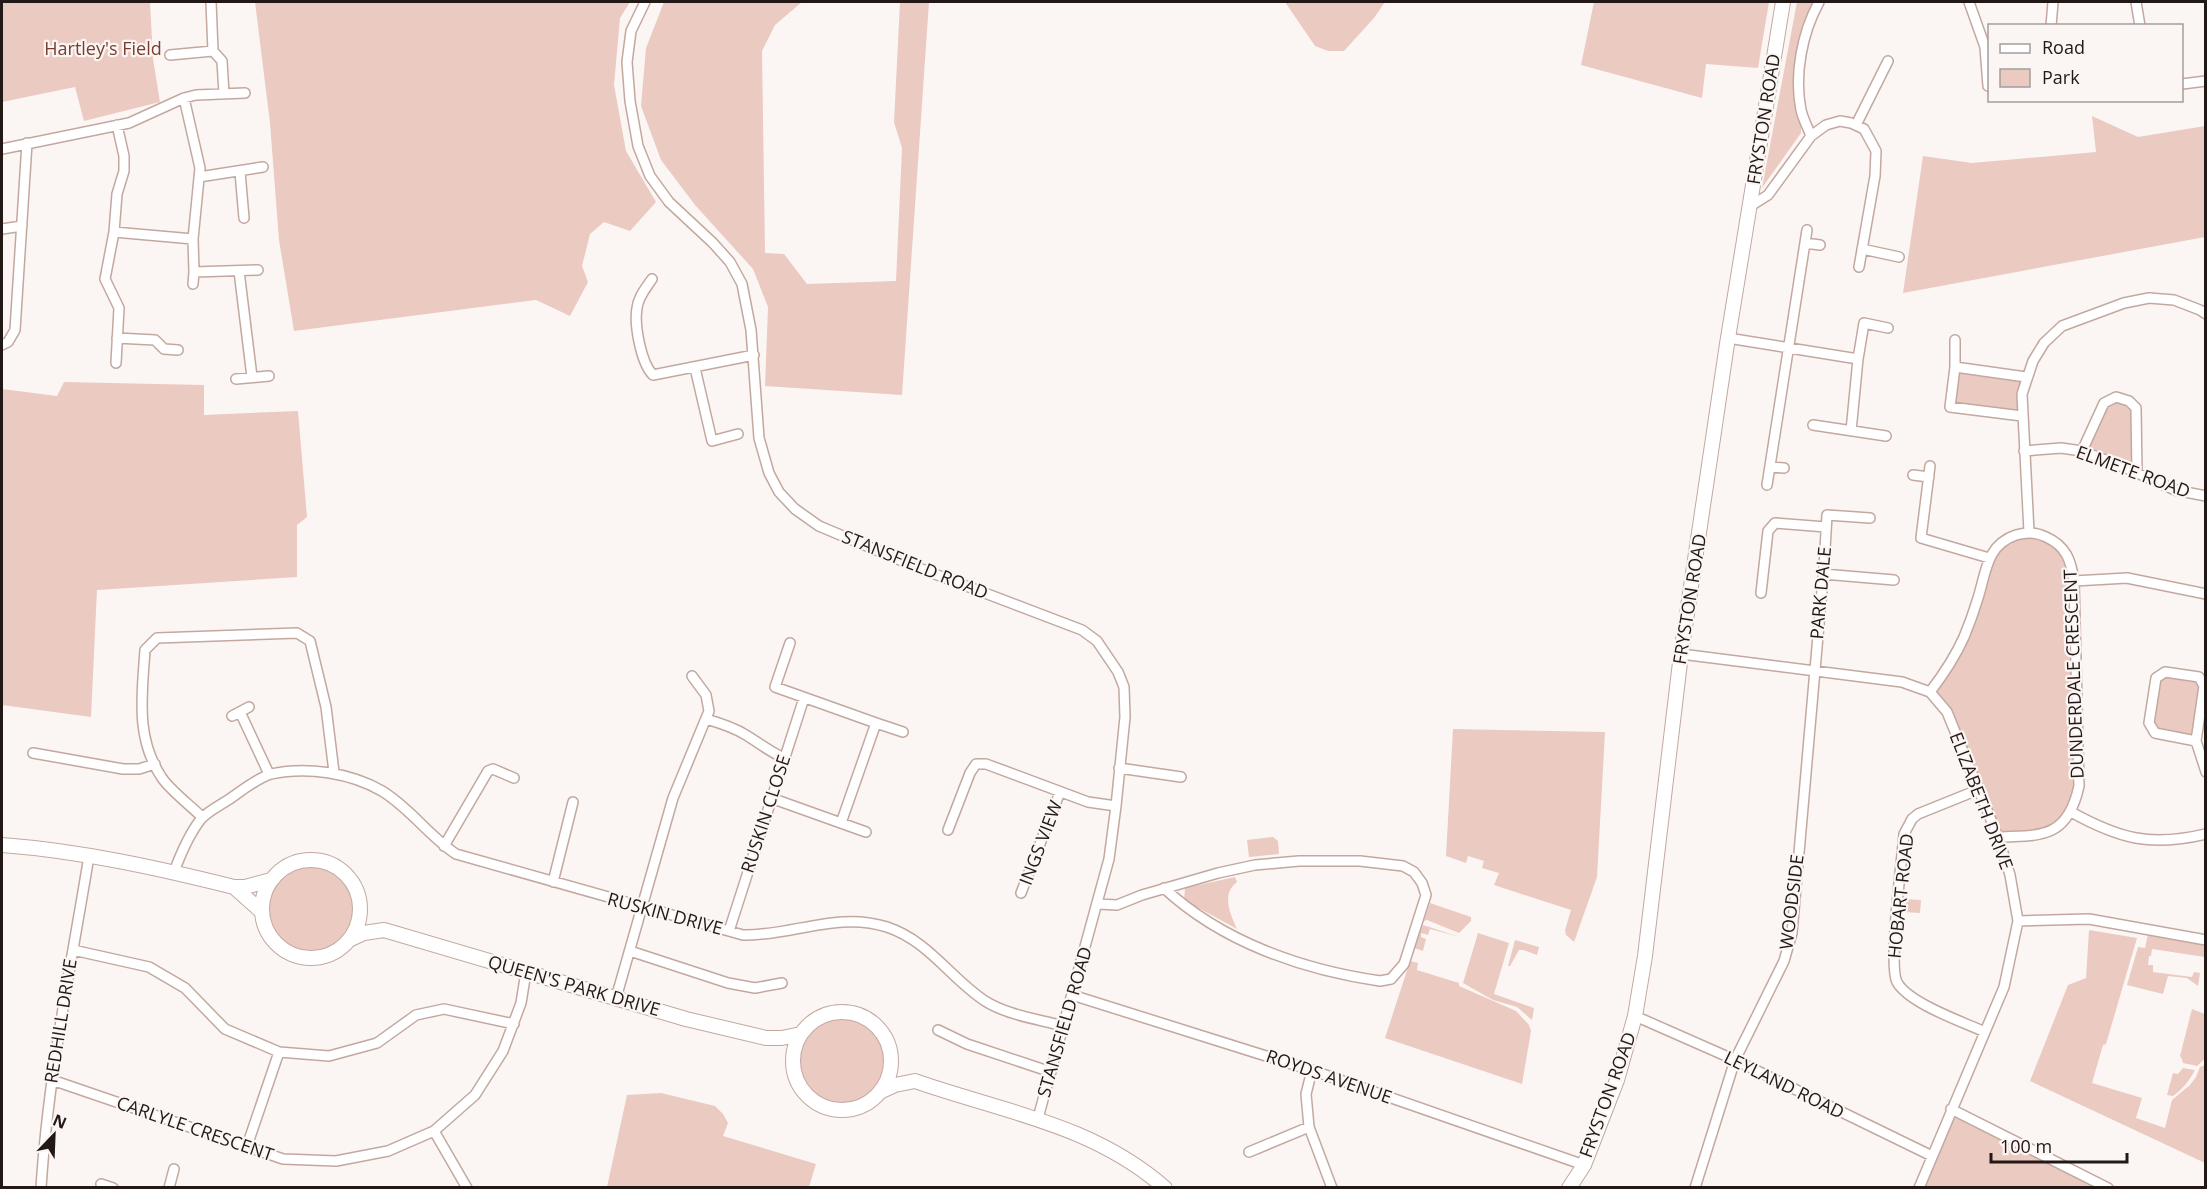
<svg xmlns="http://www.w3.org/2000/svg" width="2207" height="1189" font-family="'Open Sans',sans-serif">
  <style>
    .green { fill: #ebcac1 }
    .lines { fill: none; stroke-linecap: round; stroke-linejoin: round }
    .street-casing { stroke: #c3a8a0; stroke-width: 12 }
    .secondary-casing { stroke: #c3a8a0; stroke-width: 16 }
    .street { stroke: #fff; stroke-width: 9 }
    .secondary { stroke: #fff; stroke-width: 14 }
    .labels { text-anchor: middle; stroke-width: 4.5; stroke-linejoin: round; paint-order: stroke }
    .park-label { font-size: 18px; fill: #793d2d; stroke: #fbf6f4 }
    .street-label { font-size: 18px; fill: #221815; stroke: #fbf6f4 }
  </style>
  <rect width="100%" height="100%" fill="#fbf6f4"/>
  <path class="green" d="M2 2H150L153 59 160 102 84 121 75 87 2 102Z
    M255 2H630L620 18 614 85 626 151 656 202 630 231 604 222 590 234 582 266 588 282 570 316 536 300 294 331 279 240 270 123Z
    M664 2H802L775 25 762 51 765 253 784 254 807 284 896 281 902 148 894 122 900 2H929L902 395 765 386 768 307 753 269 695 205 661 160 641 106 646 48Z
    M1285 2H1385L1374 18 1344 51H1328L1315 46Z
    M1594 2H1769L1758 68 1706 64 1702 98 1581 65Z
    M1797 2H1819L1802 47 1801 133 1762 188Z
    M2092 116 2138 137 2205 126V237L1903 293 1923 156 1972 163 2096 152Z
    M1955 367 2026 377 2022 416 1950 407Z
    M64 382 204 385V415L298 411 307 517 297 525V577L97 590 91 717 2 705V389L57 396Z
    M2116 397 2136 408 2137 472 2082 451 2104 403Z
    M2013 536H2044L2071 561 2076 800 2052 830 1998 837 1947 712 1930 692 1963 639 1989 558Z
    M2165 672 2199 677 2204 686 2196 741 2155 733 2149 723 2156 678Z
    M1453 729 1605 732 1597 877 1574 942 1566 935 1565 930 1571 910 1494 885 1499 873 1482 868 1484 861 1468 856 1466 863 1446 856Z
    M1273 837 1278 841 1279 854 1249 857 1247 840Z
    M266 909a45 45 0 1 1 90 0a45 45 0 1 1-90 0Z
    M1235 877 1237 882C1221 894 1230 913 1237 929L1184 900 1185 888Z
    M1903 899 1921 900 1920 913 1902 912Z
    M1430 903 1471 917V921L1459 933 1427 920 1424 921Z
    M1423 925 1460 937 1430 929 1428 935 1421 933V937L1426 939 1423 951 1414 948Z
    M2089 930 2137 938 2106 1044 2103 1045 2092 1083 2142 1098 2136 1118 2165 1128 2172 1100 2190 1085 2196 1077 2200 1067 2205 1065V1163L2030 1081 2068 985 2086 978Z
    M2149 930 2205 940V957L2152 949 2151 956H2149L2148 965H2153V972L2192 977 2194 972 2200 973 2198 986 2187 978 2168 976 2163 994 2127 985 2138 947 2145 948Z
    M1478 933 1509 943 1494 994 1534 1008 1532 1020 1517 1007 1493 1000 1463 983Z
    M1515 940 1539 947 1537 955 1523 950H1519L1510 966H1508Z
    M1410 961 1418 963 1417 970 1459 983V986L1516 1011 1529 1025 1531 1031 1522 1084 1385 1038Z
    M2192 1009 2205 1014V1059L2197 1066 2183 1063 2182 1059 2180 1056Z
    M797 1061a45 45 0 1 1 90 0a45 45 0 1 1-90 0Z
    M2183 1068 2195 1070C2189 1081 2183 1089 2173 1096L2167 1095 2173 1073 2178 1074Z
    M661 1093 715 1106 723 1114 728 1123 723 1136 816 1164 809 1187H607L627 1095Z
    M1951 1109 2110 1188H1919Z"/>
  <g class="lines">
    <g class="street-casing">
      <path id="street" d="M211 2 213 51
        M645 2 631 31 627 62 630 101 638 146 650 176 669 202 713 243 730 262 742 284 751 330 759 438 769 473 779 492 795 509 819 526 919 568 1082 630 1097 641 1118 672 1124 687 1125 717 1116 806 1109 859 1038 1118
        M1969 2 1985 47 1988 86
        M2136 2 2140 26
        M2051 26 2053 2
        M170 55 213 51 222 61 224 94
        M2182 84 2206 81
        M184 98 200 168 193 239 194 272 258 270
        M1856 125 1888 61
        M1811 136C1808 128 1803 119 1801 110 1794 75 1802 33 1819 2
        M2 149 129 123 184 98 196 95 245 93
        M240 172 244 218
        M199 177 263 167
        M1749 207 1768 195 1811 136 1826 125 1840 121 1851 123 1864 129 1876 151 1875 176 1859 267
        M2 229 22 226
        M114 232 193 239
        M1805 243 1820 245
        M1862 249 1899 257
        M239 271 252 377
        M652 279C646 288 638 297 637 308 634 325 641 363 653 375L754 355
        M193 284 194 272
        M117 338 155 340 164 349 178 350
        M1728 338 1858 359
        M2 345 8 342 15 330 27 143
        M116 363 119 308 105 279 114 232 117 194 124 171V156L117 125
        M1955 367V340
        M695 368 712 441 738 434
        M236 379 269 376
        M2022 416 1950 407 1955 367 2026 377
        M1813 425 1886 436
        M1851 431 1858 359 1864 323 1888 328
        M2024 451 2061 448 2082 451 2126 468 2175 490 2206 496
        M2082 451 2104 403 2116 397 2129 401 2136 408 2137 472
        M1930 466 1921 538 1989 558
        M1770 467 1784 468
        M1913 475 1929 477
        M1767 485 1807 230
        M2029 532 2022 394 2033 361 2044 343 2062 326 2124 303 2149 298 2174 300 2200 310 2206 314
        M1823 574 1894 580
        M2074 581 2127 578 2206 594
        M1761 593 1768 531 1775 523 1826 527
        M790 643 775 687 876 723 841 823
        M1681 654 1902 682 1930 692 1947 712 1998 837 2010 875 2018 921 2004 987 1919 1188
        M1930 692C1943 675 1955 657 1964 637 1969 625 1974 611 1978 598 1986 573 1986 545 2016 535 2027 532 2035 532 2046 537 2066 546 2071 560 2074 581L2079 786C2068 837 2043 836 1998 837
        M240 712 269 774
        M232 716 249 707
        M706 719C720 723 733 727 746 735 759 743 770 752 784 758
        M876 723 903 732
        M2196 741 2155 733 2149 723 2156 678 2165 672 2199 677 2204 686 2196 741 2206 772
        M33 753 123 769H139L155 764
        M1119 768 1181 777
        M1980 789 1918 814 1912 819 1904 834C1902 860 1888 965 1897 982 1908 1003 1963 1022 1985 1032
        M771 798 866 832
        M2071 812C2120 839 2150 847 2206 834
        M202 817C190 805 172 792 162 778 135 738 142 695 145 650L157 638 297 633 310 641 326 707 334 772
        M948 830 970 773 976 764H986L1088 802 1116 806
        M444 846 488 771 493 769 514 778
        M174 872C181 853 189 834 201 819 208 811 219 806 228 800 240 792 257 778 271 774 307 766 351 773 382 791 410 808 429 836 456 854L743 935C792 936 838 911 887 927 929 941 950 978 985 1001 1007 1015 1038 1019 1063 1026
        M553 882 573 802
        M1021 893 1060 792
        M1098 904 1117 905 1142 895 1218 873 1255 865 1299 861H1360L1403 866 1414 872 1422 883 1426 895 1404 964 1391 979 1380 981C1303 970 1222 942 1164 888
        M2018 921 2089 919 2206 940
        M729 931 804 698
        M73 950 149 967 185 988 225 1029 279 1052 329 1056 377 1043 416 1015 444 1009 514 1024
        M630 951 728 983 755 988 782 983
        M1072 995 1317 1072 1584 1165
        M616 998 673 798 709 711 706 695 692 676
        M1635 1016 1735 1060 1932 1156
        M938 1030 967 1044 1051 1072
        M1312 1070 1306 1094 1309 1127 1332 1188
        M52 1080 283 1159 336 1161 388 1151 434 1131 475 1095 503 1051 521 1003 526 972
        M1951 1109 2108 1188
        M434 1131 467 1188
        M247 1146 279 1052
        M1249 1152 1309 1127
        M101 1184 113 1188
        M41 1188C48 1076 71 966 89 856
        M169 1188 174 1169
        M1695 1188 1735 1060 1784 961 1792 933 1824 567 1827 515 1870 518"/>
    </g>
    <g class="secondary-casing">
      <path id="secondary" d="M2 845C81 851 158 868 234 887H245L271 880
        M262 909a49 49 0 1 1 98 0a49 49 0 1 1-98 0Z
        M234 887 261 911
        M351 939 364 933 384 930 686 1019 766 1038H782L801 1034
        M793 1061a49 49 0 1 1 98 0a49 49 0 1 1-98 0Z
        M882 1091 895 1085 915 1081C1003 1112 1092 1124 1165 1188
        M1569 1188 1584 1165 1617 1080 1635 1016 1645 956 1681 654 1727 344 1783 2"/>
    </g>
    <use href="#street" class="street"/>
    <use href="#secondary" class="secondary"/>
  </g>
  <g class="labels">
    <g class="park-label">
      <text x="103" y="55">Hartley's Field</text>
    </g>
    <g class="street-label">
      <text transform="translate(1764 119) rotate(-81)" y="6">FRYSTON ROAD</text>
      <text transform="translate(2133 472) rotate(20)" y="6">ELMETE ROAD</text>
      <text transform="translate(915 565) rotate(22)" y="6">STANSFIELD ROAD</text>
      <text transform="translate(1821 593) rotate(-85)" y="6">PARK DALE</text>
      <text transform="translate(1690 599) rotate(-81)" y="6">FRYSTON ROAD</text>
      <text transform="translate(2074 674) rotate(-92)" y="6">DUNDERDALE CRESCENT</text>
      <text transform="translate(1981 801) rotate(69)" y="6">ELIZABETH DRIVE</text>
      <text transform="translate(766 814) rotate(-72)" y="6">RUSKIN CLOSE</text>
      <text transform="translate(1041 843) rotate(-69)" y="6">INGS VIEW</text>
      <text transform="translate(1901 896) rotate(-84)" y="6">HOBART ROAD</text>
      <text transform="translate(1792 902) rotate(-83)" y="6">WOODSIDE</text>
      <text transform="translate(665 914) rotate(15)" y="6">RUSKIN DRIVE</text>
      <text transform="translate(574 986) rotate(16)" y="6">QUEEN'S PARK DRIVE</text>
      <text transform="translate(61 1021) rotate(-81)" y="6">REDHILL DRIVE</text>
      <text transform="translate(1065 1022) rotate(-74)" y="6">STANSFIELD ROAD</text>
      <text transform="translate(1329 1077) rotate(19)" y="6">ROYDS AVENUE</text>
      <text transform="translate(1784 1085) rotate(26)" y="6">LEYLAND ROAD</text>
      <text transform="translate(1608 1095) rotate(-70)" y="6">FRYSTON ROAD</text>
      <text transform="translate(195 1129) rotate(19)" y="6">CARLYLE CRESCENT</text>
    </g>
  </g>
  <rect width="2207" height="1189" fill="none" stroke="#221815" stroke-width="6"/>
  <rect x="1988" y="24" width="195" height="78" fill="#fbf6f4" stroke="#a49d9b" stroke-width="1.5"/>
  <rect x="2000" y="44" width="30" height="9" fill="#ffffff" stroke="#a49d9b" stroke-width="1.5"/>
  <text x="2042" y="54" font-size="18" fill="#221815">Road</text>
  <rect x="2000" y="69" width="30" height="18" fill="#ebcac1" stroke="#a49d9b" stroke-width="1.5"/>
  <text x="2042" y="84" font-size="18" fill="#221815">Park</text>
  <g transform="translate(54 1135) rotate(23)" stroke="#fbf6f4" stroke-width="4.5" paint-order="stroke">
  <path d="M0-4.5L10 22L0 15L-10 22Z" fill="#221815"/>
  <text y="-9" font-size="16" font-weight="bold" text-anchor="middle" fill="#221815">N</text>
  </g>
  <path d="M1991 1153v9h136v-9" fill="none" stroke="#221815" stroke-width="3"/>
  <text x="2000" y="1153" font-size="18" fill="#221815" stroke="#fbf6f4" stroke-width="4.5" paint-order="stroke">100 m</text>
</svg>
